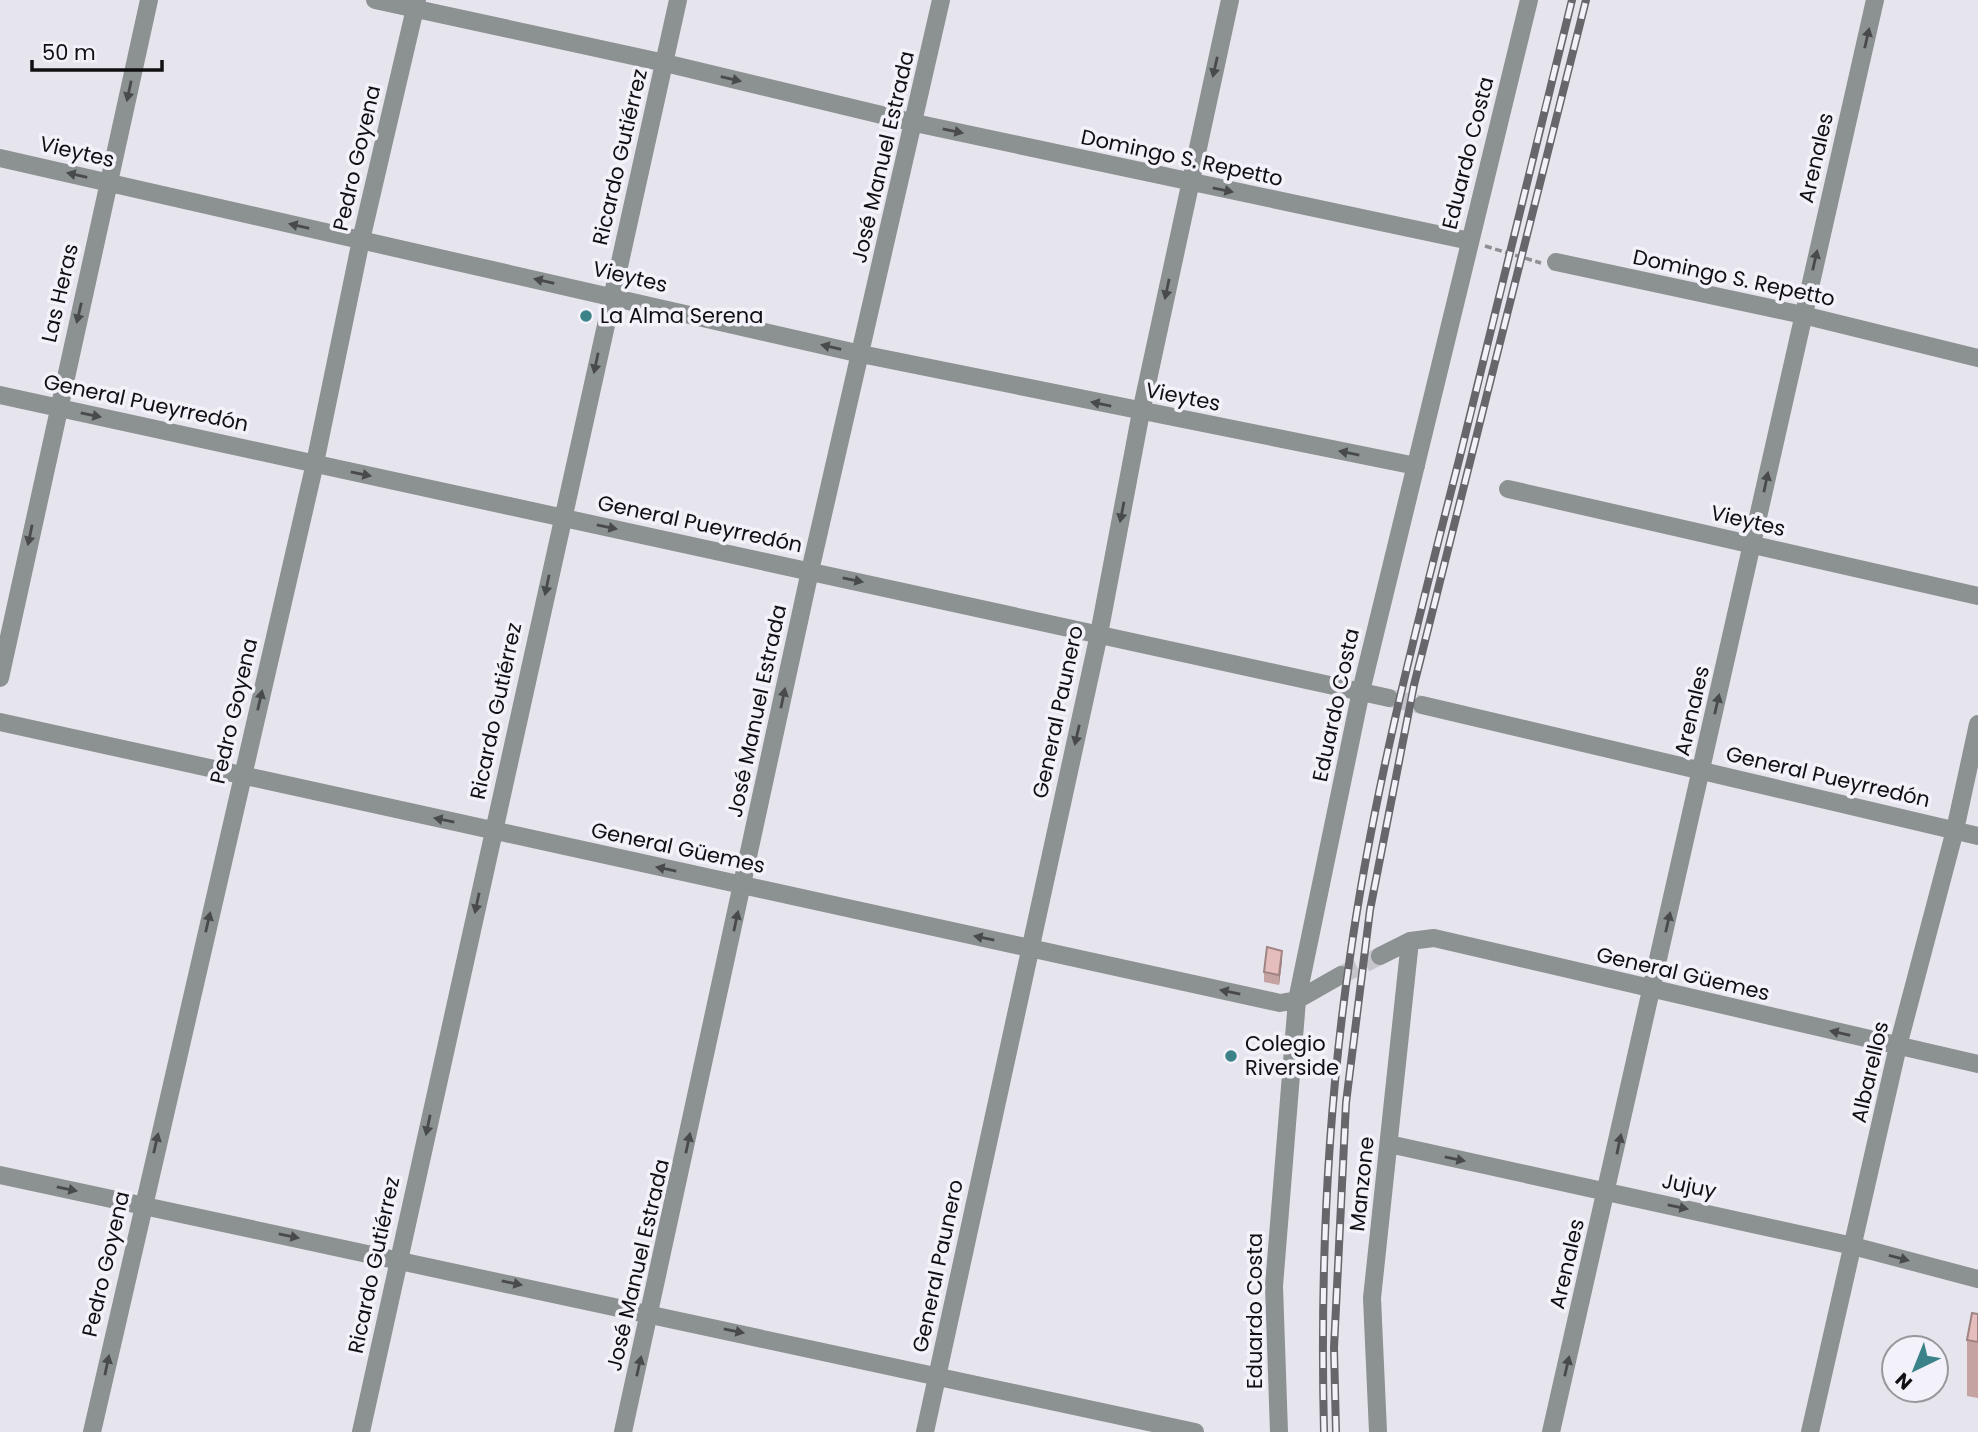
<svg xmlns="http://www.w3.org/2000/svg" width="1978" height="1432" font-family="Poppins,sans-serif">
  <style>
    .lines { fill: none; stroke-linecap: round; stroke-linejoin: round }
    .street-tunnel { stroke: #c6c4cc; stroke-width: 18; stroke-dasharray: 18 9; stroke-linecap: butt }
    .path { stroke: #908f95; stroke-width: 3.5; stroke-dasharray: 7 3.5; stroke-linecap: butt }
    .street { stroke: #8c9191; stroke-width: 18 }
    .rail-casing { stroke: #67666b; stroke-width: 8 }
    .rail { stroke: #f3f1fa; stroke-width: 5; stroke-dasharray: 16; stroke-linecap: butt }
    .wall { fill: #c5a3a2 }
    .shaded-wall { fill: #a08484 }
    .building { fill: #e5bdbc; stroke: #a08484; stroke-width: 2 }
    .oneway { fill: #484a4b }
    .poi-dot { fill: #3b8389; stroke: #f3f1fa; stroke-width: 2.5 }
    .labels { text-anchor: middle; stroke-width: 7; stroke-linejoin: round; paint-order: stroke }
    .street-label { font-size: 21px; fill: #100f12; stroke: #f3f1fa }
    .poi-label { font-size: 21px; fill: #100f12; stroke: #f3f1fa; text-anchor: start }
  </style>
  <rect width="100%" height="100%" fill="#e6e4ed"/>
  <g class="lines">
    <path class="street-tunnel" d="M1389 698 1422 705
      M1341 975 1380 956"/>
    <path class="path" d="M1485 246 1541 263"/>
    <path class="street" d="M375 0 665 63 915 123 1470 241
      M0 158 861 354 1416 466
      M1556 262 1803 315 1978 358
      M0 395 1389 698
      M1508 489 1978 596
      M0 678 149 0
      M1422 705 1978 836
      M0 722 1280 1003 1297 1000 1341 975
      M1380 956 1410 941 1434 938 1978 1064
      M1389 1144 1853 1246 1978 1279
      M0 1175 1195 1432
      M92 1432 315 463 361 240 417 0
      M361 1432 678 0
      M623 1432 810 571 941 0
      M925 1432 1099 634 1141 412 1230 0
      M1279 1432 1274 1286 1297 1000 1361 691 1529 0
      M1378 1432 1372 1298 1410 941
      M1551 1432 1875 0
      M1810 1432 1898 1046 1955 830 1978 724"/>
    <g class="rail-casing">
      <path id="rail" d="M1324 1432C1320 1274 1327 1113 1350 957 1374 787 1418 621 1460 456 1498 304 1534 152 1572 0
        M1336 1432 1334 1348 1346 1103 1370 910 1414 685 1586 0"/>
    </g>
    <use href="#rail" class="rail"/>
  </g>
  <path class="wall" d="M1282 961 1279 985 1264 982V972Z
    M1978 1314V1398L1967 1396V1340Z"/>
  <path class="shaded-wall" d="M1282 951V961L1279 985V975Z"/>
  <path class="building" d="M1267 947 1282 951 1279 975 1264 972Z
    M1972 1313 1978 1314V1342L1967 1340Z"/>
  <defs><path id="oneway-solid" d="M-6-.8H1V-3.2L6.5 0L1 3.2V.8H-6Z" transform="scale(1.75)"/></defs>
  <g class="oneway">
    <use href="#oneway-solid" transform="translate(1867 38) rotate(-77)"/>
    <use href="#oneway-solid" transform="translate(1215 67) rotate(103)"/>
    <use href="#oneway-solid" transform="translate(731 79) rotate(13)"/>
    <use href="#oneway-solid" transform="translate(129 91) rotate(102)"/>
    <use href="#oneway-solid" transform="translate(953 131) rotate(12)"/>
    <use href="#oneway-solid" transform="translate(77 175) rotate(-167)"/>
    <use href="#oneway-solid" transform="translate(1223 190) rotate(12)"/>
    <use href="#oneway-solid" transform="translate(299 226) rotate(-167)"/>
    <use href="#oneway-solid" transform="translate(1815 260) rotate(-77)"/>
    <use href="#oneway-solid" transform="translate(544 281) rotate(-167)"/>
    <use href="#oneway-solid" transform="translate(1167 289) rotate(102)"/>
    <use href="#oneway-solid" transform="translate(79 313) rotate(103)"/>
    <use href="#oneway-solid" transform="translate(831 347) rotate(-167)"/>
    <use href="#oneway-solid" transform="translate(596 363) rotate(102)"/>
    <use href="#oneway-solid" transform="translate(1101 404) rotate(-168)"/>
    <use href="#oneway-solid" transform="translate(91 415) rotate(12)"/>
    <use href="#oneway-solid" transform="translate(1349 453) rotate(-169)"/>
    <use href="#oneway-solid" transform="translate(361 474) rotate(12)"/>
    <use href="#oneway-solid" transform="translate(1766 482) rotate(-78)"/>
    <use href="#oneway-solid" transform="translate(1122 512) rotate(101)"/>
    <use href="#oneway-solid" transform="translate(607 527) rotate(12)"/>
    <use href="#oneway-solid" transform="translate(30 535) rotate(102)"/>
    <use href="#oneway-solid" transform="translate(853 580) rotate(12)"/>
    <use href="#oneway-solid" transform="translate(547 585) rotate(102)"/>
    <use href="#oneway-solid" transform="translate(783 698) rotate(-78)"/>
    <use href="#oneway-solid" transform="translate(260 700) rotate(-77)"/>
    <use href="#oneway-solid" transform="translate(1717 704) rotate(-77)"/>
    <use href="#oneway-solid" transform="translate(1077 735) rotate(103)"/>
    <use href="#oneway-solid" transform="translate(444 820) rotate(-168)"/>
    <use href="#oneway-solid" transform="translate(666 869) rotate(-168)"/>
    <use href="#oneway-solid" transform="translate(477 903) rotate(102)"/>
    <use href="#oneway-solid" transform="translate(736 921) rotate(-78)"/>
    <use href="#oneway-solid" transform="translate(208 922) rotate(-77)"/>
    <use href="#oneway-solid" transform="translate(1668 922) rotate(-77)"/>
    <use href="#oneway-solid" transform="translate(984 938) rotate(-168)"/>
    <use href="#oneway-solid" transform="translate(1230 992) rotate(-168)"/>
    <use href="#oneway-solid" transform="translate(1840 1033) rotate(-167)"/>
    <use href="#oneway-solid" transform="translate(428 1125) rotate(102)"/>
    <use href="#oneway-solid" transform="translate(156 1143) rotate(-77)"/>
    <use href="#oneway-solid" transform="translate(688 1143) rotate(-78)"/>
    <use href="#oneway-solid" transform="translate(1619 1144) rotate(-78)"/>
    <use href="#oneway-solid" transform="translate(1455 1159) rotate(12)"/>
    <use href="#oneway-solid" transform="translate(67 1189) rotate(12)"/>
    <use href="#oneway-solid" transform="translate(1678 1207) rotate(12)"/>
    <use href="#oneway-solid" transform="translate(289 1236) rotate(12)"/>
    <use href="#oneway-solid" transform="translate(1899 1258) rotate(15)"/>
    <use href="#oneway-solid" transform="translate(512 1283) rotate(12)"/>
    <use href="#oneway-solid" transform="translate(734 1331) rotate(12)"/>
    <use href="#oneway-solid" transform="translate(107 1365) rotate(-78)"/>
    <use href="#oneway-solid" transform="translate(639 1366) rotate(-77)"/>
    <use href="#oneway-solid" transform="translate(1567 1366) rotate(-77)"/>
  </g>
  <g class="poi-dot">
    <circle cx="586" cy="316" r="7"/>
    <circle cx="1231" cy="1056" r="7"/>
  </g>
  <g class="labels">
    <g class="street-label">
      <text transform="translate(77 152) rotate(13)" y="7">Vieytes</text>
      <text transform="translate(1468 153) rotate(-76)" y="7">Eduardo Costa</text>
      <text transform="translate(620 157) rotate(-77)" y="7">Ricardo Gutiérrez</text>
      <text transform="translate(883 157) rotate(-77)" y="7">José Manuel Estrada</text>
      <text transform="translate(357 158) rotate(-77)" y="7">Pedro Goyena</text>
      <text transform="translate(1182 158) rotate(12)" y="7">Domingo S. Repetto</text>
      <text transform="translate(1816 158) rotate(-77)" y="7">Arenales</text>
      <text transform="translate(630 277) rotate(13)" y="7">Vieytes</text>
      <text transform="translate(1734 278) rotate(12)" y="7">Domingo S. Repetto</text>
      <text transform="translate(60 293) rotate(-77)" y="7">Las Heras</text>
      <text transform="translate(1183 397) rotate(11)" y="7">Vieytes</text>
      <text transform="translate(146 403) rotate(12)" y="7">General Pueyrredón</text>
      <text transform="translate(1748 521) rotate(13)" y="7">Vieytes</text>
      <text transform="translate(700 524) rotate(12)" y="7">General Pueyrredón</text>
      <text transform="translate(1336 705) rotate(-78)" y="7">Eduardo Costa</text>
      <text transform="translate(234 711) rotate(-77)" y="7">Pedro Goyena</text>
      <text transform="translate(496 711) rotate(-78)" y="7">Ricardo Gutiérrez</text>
      <text transform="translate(757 711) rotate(-78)" y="7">José Manuel Estrada</text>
      <text transform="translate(1692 711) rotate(-77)" y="7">Arenales</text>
      <text transform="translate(1058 712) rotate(-78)" y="7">General Paunero</text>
      <text transform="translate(1828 777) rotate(13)" y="7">General Pueyrredón</text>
      <text transform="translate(678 848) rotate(12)" y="7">General Güemes</text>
      <text transform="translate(1683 974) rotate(13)" y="7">General Güemes</text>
      <text transform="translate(1870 1072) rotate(-77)" y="7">Albarellos</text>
      <text transform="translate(1362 1184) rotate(-84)" y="7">Manzone</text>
      <text transform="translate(1689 1186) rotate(12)" y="7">Jujuy</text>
      <text transform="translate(106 1264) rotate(-77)" y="7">Pedro Goyena</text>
      <text transform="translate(1567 1264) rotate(-77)" y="7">Arenales</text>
      <text transform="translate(374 1265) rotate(-78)" y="7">Ricardo Gutiérrez</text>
      <text transform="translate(638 1265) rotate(-77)" y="7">José Manuel Estrada</text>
      <text transform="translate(938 1266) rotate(-78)" y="7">General Paunero</text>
      <text transform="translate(1255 1311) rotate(-90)" y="7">Eduardo Costa</text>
    </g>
    <g class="poi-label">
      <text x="600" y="323">La Alma Serena</text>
      <text x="1245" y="1051">Colegio<tspan x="1245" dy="24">Riverside</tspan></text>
    </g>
  </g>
  <g transform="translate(1915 1369) rotate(223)"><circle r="33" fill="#f3f1fa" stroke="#98979d" stroke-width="2"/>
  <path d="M0-5L12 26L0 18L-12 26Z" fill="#3b8389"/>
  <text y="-10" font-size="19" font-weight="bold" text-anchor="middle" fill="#100f12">N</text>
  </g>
  <path d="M32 60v10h130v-10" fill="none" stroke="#100f12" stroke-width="3.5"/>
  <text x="42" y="60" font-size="21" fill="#100f12" stroke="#f3f1fa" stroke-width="5" paint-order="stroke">50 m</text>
</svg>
